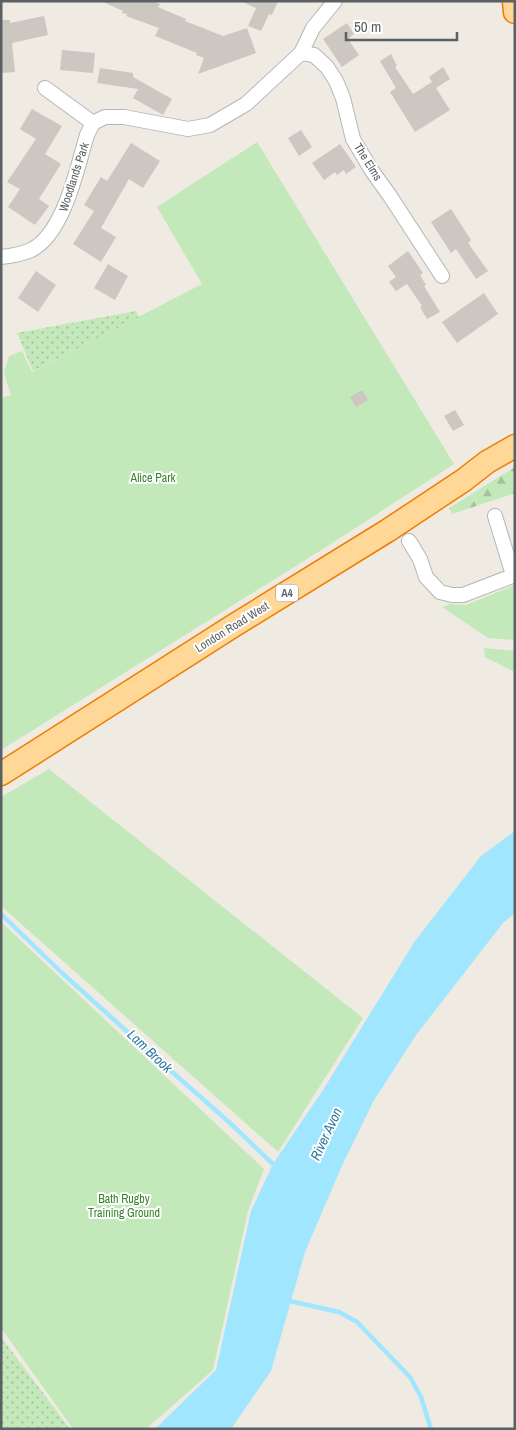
<svg xmlns="http://www.w3.org/2000/svg" width="516" height="1430" font-family="'Archivo Narrow',sans-serif">
  <style>
    .green { fill: #c3e9bb }
    .forest { fill: url(#forest-firs) }
    .garden { fill: url(#garden-dots) }
    .water { fill: #a1e6ff }
    .lines { fill: none; stroke-linecap: round; stroke-linejoin: round }
    .stream { stroke: #a1e6ff; stroke-width: 4.5 }
    .building { fill: #ccc7c1 }
    .minor-casing { stroke: #b3b7bb; stroke-width: 16 }
    .trunk-casing { stroke: #f07c00; stroke-width: 25 }
    .minor { stroke: #fff; stroke-width: 14 }
    .trunk { stroke: #ffd897; stroke-width: 22 }
    .labels { text-anchor: middle; stroke-width: 4; stroke-linejoin: round; paint-order: stroke }
    .shield { fill: #fff; stroke: #8c9092; stroke-width: 1 }
    .shield-label { font-size: 11px; font-weight: bold; fill: #5a6064 }
    .street-label { font-size: 12px; fill: #5a6064; stroke: #fff }
    .park-label { font-size: 12px; fill: #36822b; stroke: #fff }
    .water-label { font-size: 14px; font-style: italic; fill: #2e78a0; stroke: #fff }
  </style>
  <defs>
    <pattern id="forest-firs" width="22" height="20" patternUnits="userSpaceOnUse" patternTransform="scale(1.25)"><rect width="22" height="20" fill="#c3e9bb"/><path d="M5 1l3.5 6h-7zM16 11l3.5 6h-7z" fill="#a1c09c"/></pattern>
    <pattern id="garden-dots" width="8" height="8" patternUnits="userSpaceOnUse" patternTransform="scale(1.25)"><rect width="8" height="8" fill="#c3e9bb"/><path d="M2 2h.1M6 6h.1" fill="none" stroke="#a1c09c" stroke-width="1.8" stroke-linecap="round"/></pattern>
  </defs>
  <rect width="100%" height="100%" fill="#efeae2"/>
  <path class="green" d="M257 142 454 464 323 549 1 750V398L11 395 4 373 9 356 22 351 32 372 202 284 157 207Z
    M515 585V640L488 638 442 607 450 604 466 605Z
    M484 648 515 651V672L485 657Z
    M49 769 363 1018 278 1152 1 906V797Z
    M1 922 264 1169 248 1211 213 1370 146 1429H73L1 1328Z"/>
  <path class="forest" d="M515 467V493L452 514 449 508Z"/>
  <path class="garden" d="M136 311 139 317 33 371 17 333Z
    M1 1337 70 1429H1Z"/>
  <path class="water" d="M515 831V913L503 923 416 1035 373 1102 341 1168 305 1252 271 1371 231 1429H155L216 1370 251 1211 273 1164 323 1090 415 941 481 856Z"/>
  <g class="lines">
    <path class="stream" d="M1 914 61 972 162 1063 230 1123 276 1167
      M285 1300 339 1312 357 1322 410 1377 421 1397 431 1429"/>
  </g>
  <path class="building" d="M101 1H153L160 4 158 7 186 19 185 21 223 36 247 28 256 53 198 74 204 58 196 55 197 53 155 36 159 28 126 16 127 14 122 13 123 11Z
    M240 1H278L272 15 269 14 261 31 248 26 256 8Z
    M44 16 48 35 12 43 15 72 1 73V20H10V23Z
    M347 23 354 34 348 39 359 55 342 67 323 39Z
    M62 50 95 53 93 73 60 70Z
    M391 54 397 66 395 67 413 94 432 82 429 77 443 67 450 79 436 88 450 110 415 132 390 92 396 88 380 61Z
    M100 68 133 73V77L172 99 163 115 133 98 138 89 97 83Z
    M32 109 62 126 45 154 61 164 39 199 49 206 35 225 8 207 20 189 7 182 36 139 20 129Z
    M301 130 312 147 299 156 288 138Z
    M131 143 160 161 143 188 129 179 101 228 116 237 101 262 73 244 94 211 84 205 101 177 107 181Z
    M340 144 356 167 346 174 344 170 337 175 335 172 324 180 312 163Z
    M451 209 471 240 468 243 488 271 476 279 456 249 451 253 431 222Z
    M408 251 423 273 420 275 426 285 424 286 440 312 427 319 420 307 422 306 407 284 396 291 389 282 396 277 388 266Z
    M108 264 128 276 115 300 94 288Z
    M36 271 56 285 38 312 18 298Z
    M484 293 498 314 457 343 442 322Z
    M362 390 368 400 356 407 350 397Z
    M455 410 464 425 453 431 444 416Z"/>
  <g class="lines">
    <g class="minor-casing">
      <path id="minor" d="M301 53 314 55 327 67 336 81 343 98 353 139 372 171 390 196 442 276
        M45 88 93 123
        M1 257C11 256 22 254 31 250 64 234 77 168 87 135L93 123 105 117H124L188 129 210 125 246 104 301 53 313 28 335 1
        M495 516 513 575
        M409 541 420 559 426 577 440 592 452 595H463L515 575"/>
    </g>
    <g class="trunk-casing">
      <path id="trunk" d="M514 1 515 12
        M1 774 233 626 387 531 464 480 487 462 515 446"/>
    </g>
    <use href="#minor" class="minor"/>
    <use href="#trunk" class="trunk"/>
  </g>
  <g class="labels">
    <rect class="shield" x="276" y="584.5" width="22" height="17" rx="4"/>
    <g class="shield-label">
      <text x="287" y="597">A4</text>
    </g>
    <g class="street-label">
      <text transform="translate(368 162) rotate(58)" y="4">The Elms</text>
      <text transform="translate(74 177) rotate(-72)" y="4">Woodlands Park</text>
      <text transform="translate(232 627) rotate(-32)" y="4">London Road West</text>
    </g>
    <g class="park-label">
      <text x="153" y="482">Alice Park</text>
      <text x="124" y="1203">Bath Rugby<tspan x="124" dy="14">Training Ground</tspan></text>
    </g>
    <g class="water-label">
      <text transform="translate(150 1051) rotate(43)" y="5">Lam Brook</text>
      <text transform="translate(326 1134) rotate(-65)" y="5">River Avon</text>
    </g>
  </g>
  <rect width="516" height="1430" fill="none" stroke="#5a6064" stroke-width="5"/>
  <path d="M346 32v8h111v-8" fill="none" stroke="#5a6064" stroke-width="2.5"/>
  <text x="354" y="32" font-size="15" fill="#5a6064" stroke="#ffffff" stroke-width="4" paint-order="stroke">50 m</text>
</svg>
